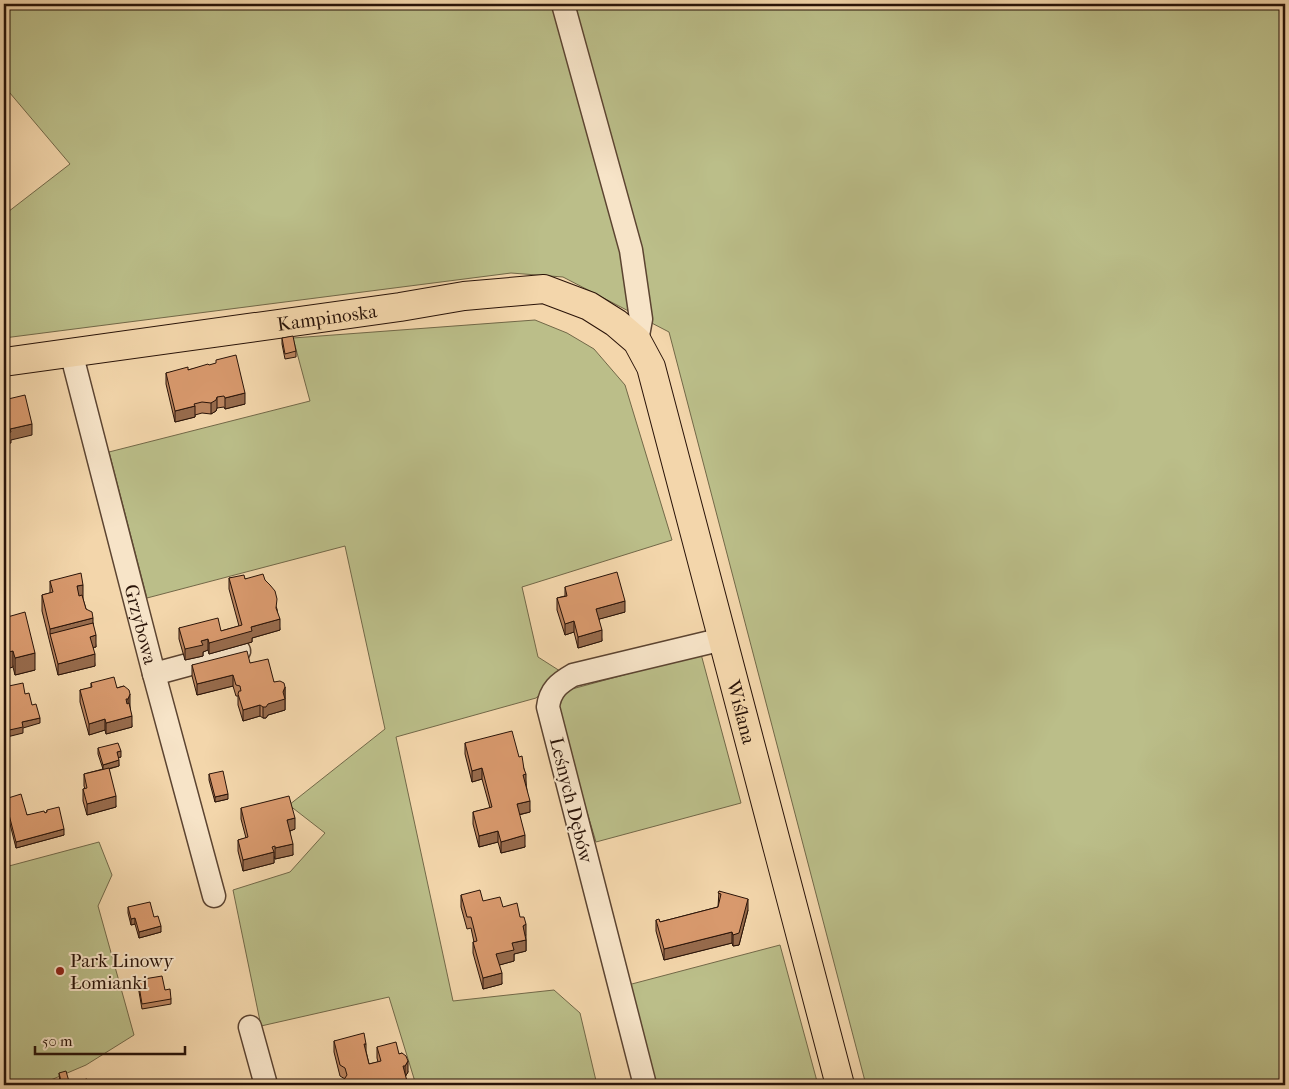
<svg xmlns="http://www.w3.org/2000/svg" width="1289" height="1089" font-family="'IM FELL French Canon',serif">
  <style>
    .green { fill: #bbbe89; stroke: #726848 }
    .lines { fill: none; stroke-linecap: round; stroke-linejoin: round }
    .minor-casing { stroke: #5c4431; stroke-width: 25 }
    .major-casing { stroke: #291308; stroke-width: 30 }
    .minor { stroke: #f7e4c8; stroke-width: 22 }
    .major { stroke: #f3d6ab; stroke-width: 28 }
    .wall { fill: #ba845e; stroke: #291308 }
    .shaded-wall { fill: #976b4c; stroke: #291308 }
    .building { fill: #d8996d; stroke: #291308 }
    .poi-dot { fill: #8f2418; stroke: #f7e4c8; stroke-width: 2 }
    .labels { text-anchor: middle; stroke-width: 4; stroke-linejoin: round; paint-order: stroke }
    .street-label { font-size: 19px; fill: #291308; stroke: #f7e4c8 }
    .poi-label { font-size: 19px; fill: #291308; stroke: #f7e4c8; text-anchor: start }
  </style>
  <rect width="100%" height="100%" fill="#f3d6ab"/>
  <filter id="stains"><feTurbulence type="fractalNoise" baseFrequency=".004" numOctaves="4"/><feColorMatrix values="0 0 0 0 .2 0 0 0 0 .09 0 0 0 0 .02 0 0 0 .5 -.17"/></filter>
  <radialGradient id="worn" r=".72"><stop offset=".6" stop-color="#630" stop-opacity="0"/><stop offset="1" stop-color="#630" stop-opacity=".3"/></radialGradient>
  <path class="green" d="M4 4H1285V1085H866L669 332 563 277 511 273 4 338V215L70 164 4 86Z
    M535 320 567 333 594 349 625 385 672 540 522 587 538 657 560 671 551 685 536 698 396 737 453 1001 554 990 580 1013 597 1085H416L389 997 261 1026 233 890 290 872 325 833 289 805 385 729 345 546 147 598 109 452 310 401 293 338Z
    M701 654 741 803 596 842 554 702 561 692Z
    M99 842 112 875 98 906 134 1035 86 1065 39 1085H4V854L9 866Z
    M780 945 818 1085H655L628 985Z"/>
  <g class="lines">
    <g class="minor-casing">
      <g id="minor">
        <path d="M563 4 631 250 641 319 637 341"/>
        <path id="s1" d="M71 352 154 674 214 896"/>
        <path d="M154 674 239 651"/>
        <path d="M250 1027 266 1085"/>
        <path d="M645 1085 548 707C550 690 559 683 573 675L723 639"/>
      </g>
    </g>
    <g class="major-casing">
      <g id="major">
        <path id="s2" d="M4 362 400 307 464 296 544 289 589 306 616 323 637 341 651 367 840 1085"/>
      </g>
    </g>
    <use href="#minor" class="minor"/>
    <use href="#major" class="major"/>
  </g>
  <path class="wall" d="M282 338 296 351V357L285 359 282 344Z
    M209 365 245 404 225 409 224 407 217 408 216 411 211 414 202 413 195 415V417L175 422 166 384V373L188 370Z
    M229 578 265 580 277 609 280 630 252 638V642L209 654 208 650 203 652V656L185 660 179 639V628L221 631 239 626 229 589Z
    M50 581 83 599 86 609 93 623 96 647H93L95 666 58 675 42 611V595L50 593Z
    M565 587 625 612 599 619 602 641 578 648 574 632 565 635 557 610V598L565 596Z
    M4 618 35 670 15 675 13 667Z
    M250 663 274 682 285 687V710L268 715 266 718H263L260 716 243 721 238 705V696H236L233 686 197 695 192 676V665Z
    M91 683 117 688 124 686 130 706 132 727 106 734 105 730 89 735 80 702V690L91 688Z
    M465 743 519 757 524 769 530 812 519 815 525 847 501 853 498 842 479 847 473 824V812L490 808 482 779 472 782 465 754Z
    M98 748 121 757H118L119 766 109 769 116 807 87 815 83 801V789H85L84 786V774L103 769 98 754Z
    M209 774 228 799 215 802 209 780Z
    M5 799 27 815 45 813 47 812V810L64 835 16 848 5 804Z
    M241 808 295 829 290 831 293 855 275 859V857H274V863L243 871 238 851V840L246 838 241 819Z
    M719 891 748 910 739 945 733 946 732 943 664 960 656 931V920L660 922 718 907Z
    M461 895 503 907 526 935V951L514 954V961L499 965 502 984 483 989 473 953V942H474L471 928 467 929 461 907Z
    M128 907 154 917 161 932 139 938 135 924 131 925 128 913Z
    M138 980 165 990 171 999V1004L142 1009 138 986Z
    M334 1041 366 1044V1051L369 1064 378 1062 377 1058V1047L399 1054 402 1053 408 1072 405 1077 408 1085H343V1081L345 1079 340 1076 334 1052Z
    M59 1073 70 1085H74H60Z"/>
  <path class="shaded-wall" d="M245 393V404L225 409V398Z
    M217 397V408L216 411 211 414V403Z
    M195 406V417L175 422V411Z
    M32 424V435L11 440V443L4 445V434L10 429Z
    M83 585V601L77 603V586Z
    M625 601V612L596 620V609Z
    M93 618V634H50V629Z
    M280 619V630L252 638V642L209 654V643L251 627Z
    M574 621V632L565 635V624Z
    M602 630V641L578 648V637Z
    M96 635V647L90 648V637Z
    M208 639V650L203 652V656L185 660V649L201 641Z
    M13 651V667L4 670V653Z
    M35 653V670L15 675V658Z
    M95 654V666L58 675V664Z
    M233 675V686L197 695V684Z
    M285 687V710L268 715 266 718H263V707L283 692Z
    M130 694V705L128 710V699Z
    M7 699V705L4 706V700Z
    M260 705V716L243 721V710Z
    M132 716V727L106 734V723Z
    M40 718V723L23 728V733L7 737V741L4 742V736L5 731 22 722Z
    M105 719V730L89 735V724Z
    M121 751V757L117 758V752Z
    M119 760V766L103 770V765Z
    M482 768V779L472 782V771Z
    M526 774V785L523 786V775Z
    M228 794V799L215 802V797Z
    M116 796V807L87 815V804Z
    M530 801V812L517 815V804Z
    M295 818V829L287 832V820Z
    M64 829V835L16 848V842Z
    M498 831V842L479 847V836Z
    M525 835V847L501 853V842Z
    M293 844V855L275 859V848Z
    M274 852V863L243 871V860Z
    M748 899V910L739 945 733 946V935Z
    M135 918V924L131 925V919Z
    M526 924V935L523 937V926Z
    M161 926V932L139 938V932Z
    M732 932V943L664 960V949Z
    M526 940V951L514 954V961L496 966V954L512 943Z
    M502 973V984L483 989V978Z
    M408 1061V1072L405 1077V1066Z"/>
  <path class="building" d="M293 336 296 351 285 354 282 338Z
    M236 355 245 393 225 398 224 396 217 397 216 400 211 403 202 402 194 404 195 406 175 411 166 373 188 367V370L208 364 209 365 216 363V360Z
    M25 395 32 424 10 429 11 432 4 434V400Z
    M617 572 625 601 596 609 602 630 578 637 574 621 565 624 557 598 567 596 565 587Z
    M81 573 83 585 77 586 79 596 82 595 86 609 92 612 93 618 50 629 42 595 53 592 50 581Z
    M263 574 265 580 270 585 275 591 277 599 276 608 280 619 251 627 252 631 209 643 208 639 201 641 203 645 185 649 179 628 218 618 221 631 242 625 229 578 244 575 245 579Z
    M25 612 35 653 15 658 13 651 4 653V618Z
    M93 623 96 635 90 637 95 654 58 664 50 634Z
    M247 651 250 663 268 659 274 682 280 681 284 683 285 687 283 692 285 699 268 704 266 707H263L260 705 243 710 238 694 239 691H241L240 686 236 685 233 675 197 684 192 665Z
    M114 677 117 688 124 686 129 690 130 694 128 699H126L127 704 129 703 132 716 106 723 105 719 89 724 80 690 92 687 91 683Z
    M23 683 25 694 29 693 32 705 36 704 40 718 22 722 23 727 5 731 7 736H4V704L8 703 7 699 4 700V687Z
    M512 731 519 757 522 756 524 769 526 774 523 775 530 801 517 804 525 835 501 842 498 831 479 836 473 812 492 807 482 768 472 771 465 743Z
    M118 743 121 751 117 752 119 760 103 765 98 748Z
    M109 768 116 796 87 804 83 789 87 788 84 774Z
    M223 771 228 794 215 797 209 774Z
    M21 794 27 815 44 811 45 813 47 812V810L59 807 64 829 16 842 5 799Z
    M289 796 295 818 287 820 293 844 275 848V846L272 847 274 852 243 860 238 840 248 837 241 808Z
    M480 890 483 901 500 897 503 907 517 903 520 917H524L526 924 523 926 526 940 512 943 514 950 496 954 502 973 483 978 473 942 477 941 471 917H467L461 895Z
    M719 891 748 899 739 933 733 935 732 932 664 949 656 920 659 919 660 922 718 907 721 894 718 893Z
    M150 902 154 917 158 916 161 926 139 932 135 918 131 919 128 907Z
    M162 976 165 990 170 989 171 999 142 1004 138 980Z
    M364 1033 366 1044H364L369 1064 381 1061 377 1047 396 1042 399 1054 402 1053 406 1056 408 1061 405 1066H403L408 1085H344L343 1081 347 1075 345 1068 340 1065 334 1041Z
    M66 1071 70 1085 74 1084V1085H62L59 1073Z
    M87 1079 89 1085H79L78 1081Z"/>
  <circle class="poi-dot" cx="60" cy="971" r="5"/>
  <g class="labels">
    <g class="street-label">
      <text dy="7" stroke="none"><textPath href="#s2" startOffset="326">Kampinoska</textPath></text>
      <text dy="7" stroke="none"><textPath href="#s1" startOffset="281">Grzybowa</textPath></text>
      <text dy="7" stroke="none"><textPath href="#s2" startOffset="1039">Wiślana</textPath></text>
      <text transform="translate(572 800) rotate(76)" y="7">Leśnych Dębów</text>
    </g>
    <g class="poi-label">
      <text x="70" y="967">Park Linowy<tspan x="70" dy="22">Łomianki</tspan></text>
    </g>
  </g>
  <rect width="1289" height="1089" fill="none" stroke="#f3d6ab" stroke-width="20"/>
  <rect x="5" y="5" width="1279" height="1079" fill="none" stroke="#291308" stroke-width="2.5"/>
  <rect x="10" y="10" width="1269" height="1069" fill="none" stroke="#291308"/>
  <path d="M35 1046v8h150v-8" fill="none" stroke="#291308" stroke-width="2.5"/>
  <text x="42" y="1046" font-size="15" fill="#291308" stroke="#f7e4c8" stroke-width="4" paint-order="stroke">50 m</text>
  <rect width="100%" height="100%" filter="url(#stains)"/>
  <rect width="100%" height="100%" fill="url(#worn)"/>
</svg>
